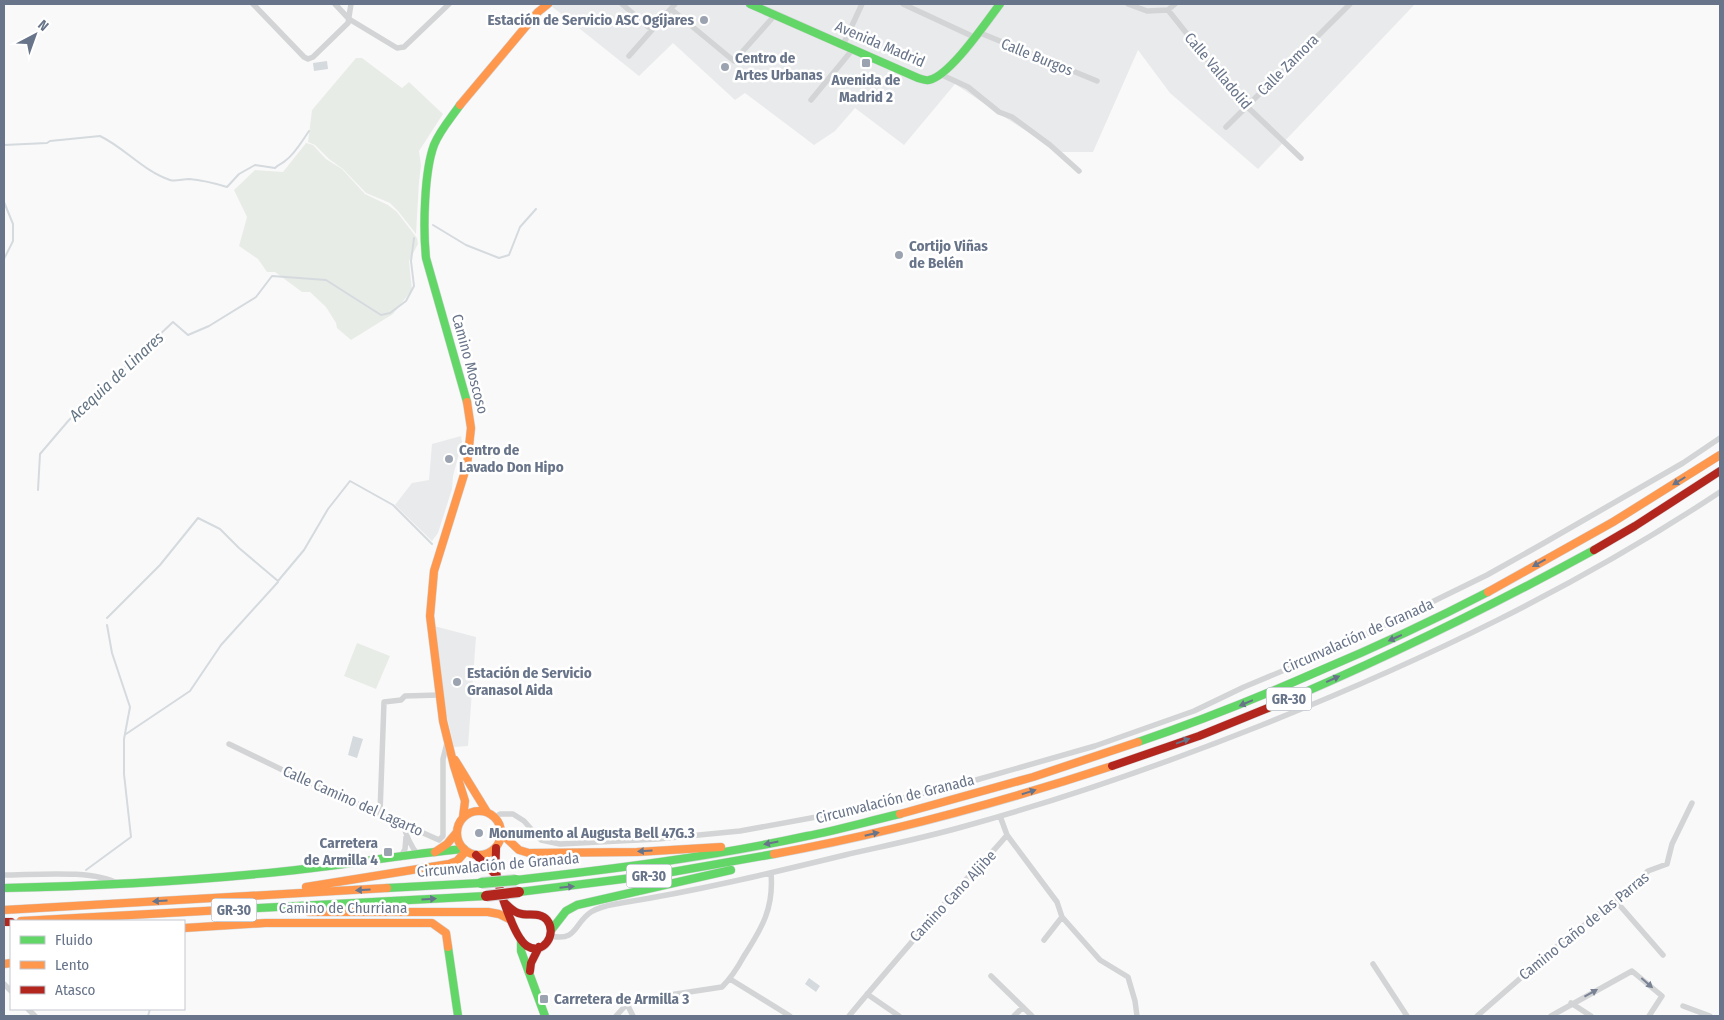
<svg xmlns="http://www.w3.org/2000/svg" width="1724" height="1020" font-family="'Fira Sans Condensed',sans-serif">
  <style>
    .built { fill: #e9eaeb }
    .green { fill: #e8ece7 }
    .water { fill: #d5dade }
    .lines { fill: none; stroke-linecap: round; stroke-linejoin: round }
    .stream { stroke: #d5dade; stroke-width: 2 }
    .fast-casing { stroke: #d4d6d8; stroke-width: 9 }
    .slow-casing { stroke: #d4d6d8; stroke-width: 9 }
    .jam-casing { stroke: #d4d6d8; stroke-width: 9 }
    .street { stroke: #d3d4d5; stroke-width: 5.5 }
    .fast { stroke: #63d668; stroke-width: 8 }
    .slow { stroke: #ff974d; stroke-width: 8 }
    .jam { stroke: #b3261e; stroke-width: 8 }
    .fast-bridge-casing { stroke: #d5d6d7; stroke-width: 12; stroke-linecap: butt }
    .jam-bridge-casing { stroke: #d5d6d7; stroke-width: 12; stroke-linecap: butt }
    .fast-bridge { stroke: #63d668; stroke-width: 10 }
    .jam-bridge { stroke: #b3261e; stroke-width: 10 }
    .oneway { fill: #687489 }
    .oneway2 { fill: #788294 }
    .poi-dot { fill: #9ba3b0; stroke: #fff; stroke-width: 2 }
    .labels { text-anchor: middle; stroke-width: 5; stroke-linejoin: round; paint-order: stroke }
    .shield { fill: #fff; stroke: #959eac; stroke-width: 1 }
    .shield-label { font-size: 14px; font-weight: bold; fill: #687489 }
    .poi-label { font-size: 15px; font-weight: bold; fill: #687489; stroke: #fff; text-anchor: start }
    .street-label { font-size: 15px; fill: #687489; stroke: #fff }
    .water-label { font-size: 16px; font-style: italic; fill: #647483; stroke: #fff }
  </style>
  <rect width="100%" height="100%" fill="#f9f9f9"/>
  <path class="built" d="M551 4H1415L1258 169 1170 93 1138 50 1093 152H1060L1009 120 955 84 904 145 855 108 835 131 814 145 745 93 735 100 673 43 639 76 550 5Z
    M461 436 462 442 453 476 452 489 438 533 432 541 395 505 412 483 429 480 432 444Z
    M434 626 476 637 468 746 454 747 443 699Z"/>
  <path class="green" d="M356 58H362L402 88 409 82 443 114 419 151 421 165 419 182 416 234 398 211 390 203 366 193 343 169 329 159 315 145 308 142 312 110Z
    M306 143 313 145 326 159 342 169 365 194 388 205 397 212 417 238 418 244 409 261 412 290 393 314 351 340 337 328 336 323 326 307 310 292H302L275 272H267L258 259 239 246 247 217 234 190 255 170 283 172Z
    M357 643 390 656 376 689 344 676Z"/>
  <path class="water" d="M327 61 328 69 314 71 313 63Z
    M353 736 363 739 357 758 348 755Z
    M809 978 820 986 816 992 805 984Z"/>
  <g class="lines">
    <path class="stream" d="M4 145 47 143 50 141 100 136C125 148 143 171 170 180 175 182 183 179 189 179 202 180 214 183 227 187L239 174 255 165 275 168C279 164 282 164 285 161 295 154 302 141 309 131
      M4 202 13 224V241L4 259
      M433 225 466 245 499 258 509 255 520 227 536 209
      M38 490 40 454 69 420 173 322 188 335 209 326 256 297 272 276 326 280 381 315 390 313 406 301 414 286 411 261 414 238
      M107 618 160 565 198 518 220 529 239 548 278 581 304 550 328 509 350 481 393 505 432 544
      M126 734 190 691 221 645 278 582
      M86 870 131 837 124 774V739L130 707 112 653 107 625
      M148 1016 150 1009"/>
    <g class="fast-casing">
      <path id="fast" d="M750 4 918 78C922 79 926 81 929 80 950 76 987 21 1000 4
        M460 105C451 118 440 130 434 145 424 172 423 229 426 258L467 402
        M1268 708C1380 661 1488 608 1594 550
        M1138 742C1200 721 1260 697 1319 671 1376 647 1432 621 1488 592
        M516 880C613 869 711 857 807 836 838 830 869 821 900 814
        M4 888C99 886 193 881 287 871 346 865 405 854 464 849
        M387 888 481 883
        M519 892 655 875 774 854
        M241 909 486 896
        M552 929 566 911 577 905 731 870
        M521 940V951L545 1016
        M448 947 458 1016"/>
    </g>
    <g class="slow-casing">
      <path id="slow" d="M460 105 538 12 548 4
        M1488 592 1613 522 1720 455
        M455 760 487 812
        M457 833a22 22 0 1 1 44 0a22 22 0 1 1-44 0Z
        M900 814 1033 777 1138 742
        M463 817 465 801 454 766 443 721 430 616 434 571 467 465 471 428 467 402
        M502 834 519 850 529 853 637 852 721 847
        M435 852 447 844 457 832
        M774 854C889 833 1002 802 1112 766
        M306 887 449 864 457 861 466 851
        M4 910 387 888
        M309 912H488L499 914 511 920
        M21 921 241 909
        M184 928 265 923H432L446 933 448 947
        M4 964 11 963"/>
    </g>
    <g class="jam-casing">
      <path id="jam" d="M1594 550 1635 526 1720 471
        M1112 766 1199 736 1268 708
        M496 848C496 856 495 864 496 871 498 887 514 938 527 946 543 956 558 934 547 920 540 911 528 917 518 913 513 911 510 908 506 904
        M476 855 496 875
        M4 922H11
        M530 971 531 963 539 947"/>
    </g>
    <path class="street" d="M253 4 304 57 308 59 313 57 348 23 351 4
      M335 4 349 19 397 48 404 47 449 4
      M622 4 652 30
      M903 4 974 37
      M1128 4 1147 11 1168 10 1238 98 1301 158
      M671 9 734 61 775 15
      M1168 10 1175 4
      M978 32 1097 81
      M843 45 862 4
      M629 56 675 4
      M942 75 968 87 999 112 1012 117 1050 145 1079 171
      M811 100 853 49
      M1226 127 1350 4
      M229 744 295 776 439 840 443 836V759L447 743
      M380 813 384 702 401 700 405 696 439 695
      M1000 816 1007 835 1057 902 1062 917 1100 960 1128 977 1135 1001 1137 1016
      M495 817 500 814H513L524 821 541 840 560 844 658 839 740 831 860 809 976 780 1095 746 1194 711 1244 687 1342 646 1487 575 1544 543 1683 463 1720 438
      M403 823C406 836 410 845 418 855
      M400 858 405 849 406 837
      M4 875C34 875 94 869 118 884
      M1615 900 1663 955
      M551 936C577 942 574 923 591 912 600 906 611 905 621 903 697 891 771 873 845 855 884 846 923 838 962 827 1064 799 1164 764 1262 725 1422 661 1577 587 1720 492
      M1044 940 1062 917
      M1373 964 1407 1016
      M991 976 1032 1016
      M730 979 790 1016
      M4 984 11 991
      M867 994 899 1016
      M1571 1003 1591 1016
      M627 1004 633 1016
      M1683 1006 1710 1016
      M28 1009 35 1016
      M616 1016 627 1004 643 999 722 987C731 978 738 967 744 956 762 928 774 908 771 873
      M849 1016C883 975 918 935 953 894 970 874 990 856 1007 835
      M1014 1016 1023 1007
      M1477 1016 1555 948 1634 886 1648 871 1667 864 1672 844 1692 803
      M1551 1016 1632 971 1662 996 1649 1016"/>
    <use href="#fast" class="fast"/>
    <use href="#slow" class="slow"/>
    <use href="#jam" class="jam"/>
    <g class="fast-bridge-casing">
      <path id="fast-bridge" d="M481 883 516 880"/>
    </g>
    <g class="jam-bridge-casing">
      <path id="jam-bridge" d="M486 896 519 892"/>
    </g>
    <use href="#fast-bridge" class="fast-bridge"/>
    <use href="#jam-bridge" class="jam-bridge"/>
  </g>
  <defs><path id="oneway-solid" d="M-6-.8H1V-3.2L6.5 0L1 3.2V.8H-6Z" transform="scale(1.25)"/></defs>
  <g class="oneway">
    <use href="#oneway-solid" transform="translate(1679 481) rotate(148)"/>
    <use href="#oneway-solid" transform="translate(1539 563) rotate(151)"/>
    <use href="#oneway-solid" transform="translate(1395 638) rotate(156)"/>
    <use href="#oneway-solid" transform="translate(1333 679) rotate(-24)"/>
    <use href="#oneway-solid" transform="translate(1246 703) rotate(157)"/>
    <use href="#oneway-solid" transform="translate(1183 741) rotate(-20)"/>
    <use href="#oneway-solid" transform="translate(1029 792) rotate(-17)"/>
    <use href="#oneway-solid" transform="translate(872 834) rotate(-13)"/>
    <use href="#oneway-solid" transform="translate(771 843) rotate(169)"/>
    <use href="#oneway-solid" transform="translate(645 851) rotate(177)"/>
    <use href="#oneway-solid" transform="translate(567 887) rotate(-6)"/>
    <use href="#oneway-solid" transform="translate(363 890) rotate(177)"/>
    <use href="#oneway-solid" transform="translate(429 899) rotate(-4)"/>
    <use href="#oneway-solid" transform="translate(160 901) rotate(177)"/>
  </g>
  <g class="oneway2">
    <use href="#oneway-solid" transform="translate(1647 983) rotate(41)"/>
    <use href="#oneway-solid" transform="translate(1591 993) rotate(-29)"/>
  </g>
  <g class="poi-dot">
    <circle cx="704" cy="20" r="5"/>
    <rect x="861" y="58" width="10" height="10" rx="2.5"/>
    <circle cx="725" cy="67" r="5"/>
    <circle cx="899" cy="255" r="5"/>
    <circle cx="449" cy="459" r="5"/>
    <circle cx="457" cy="682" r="5"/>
    <circle cx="479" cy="833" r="5"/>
    <rect x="383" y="847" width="10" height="10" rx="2.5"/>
    <rect x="539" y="994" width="10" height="10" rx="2.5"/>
  </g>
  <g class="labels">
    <g class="shield">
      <rect x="1266.5" y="687.5" width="45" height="23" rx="4"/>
      <rect x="626.5" y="864.5" width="45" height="23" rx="4"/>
      <rect x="211.5" y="898.5" width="45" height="23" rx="4"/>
    </g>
    <g class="shield-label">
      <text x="1289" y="704">GR-30</text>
      <text x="649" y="881">GR-30</text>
      <text x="234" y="915">GR-30</text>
    </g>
    <g class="poi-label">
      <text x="694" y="25" text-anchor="end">Estación de Servicio ASC Ogíjares</text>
      <text x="735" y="63">Centro de<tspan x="735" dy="17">Artes Urbanas</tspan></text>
      <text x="866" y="85" text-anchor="middle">Avenida de<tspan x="866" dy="17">Madrid 2</tspan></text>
      <text x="909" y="251">Cortijo Viñas<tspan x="909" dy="17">de Belén</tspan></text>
      <text x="459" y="455">Centro de<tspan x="459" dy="17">Lavado Don Hipo</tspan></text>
      <text x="467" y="678">Estación de Servicio<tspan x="467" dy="17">Granasol Aida</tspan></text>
      <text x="489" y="838">Monumento al Augusta Bell 47G.3</text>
      <text x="378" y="848" text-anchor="end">Carretera<tspan x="378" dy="17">de Armilla 4</tspan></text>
      <text x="554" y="1004">Carretera de Armilla 3</text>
    </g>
    <g class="street-label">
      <text transform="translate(880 44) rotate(23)" y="5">Avenida Madrid</text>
      <text transform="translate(1037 57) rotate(22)" y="5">Calle Burgos</text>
      <text transform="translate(1288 65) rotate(-45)" y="5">Calle Zamora</text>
      <text transform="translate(1218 71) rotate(50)" y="5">Calle Valladolid</text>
      <text transform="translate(470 364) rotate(75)" y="5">Camino Moscoso</text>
      <text transform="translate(1358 636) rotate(-24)" y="5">Circunvalación de Granada</text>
      <text transform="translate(895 799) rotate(-14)" y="5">Circunvalación de Granada</text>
      <text transform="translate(353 801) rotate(24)" y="5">Calle Camino del Lagarto</text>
      <text transform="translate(498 865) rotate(-5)" y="5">Circunvalación de Granada</text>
      <text transform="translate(953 896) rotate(-47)" y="5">Camino Cano Aljibe</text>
      <text x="343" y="913">Camino de Churriana</text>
      <text transform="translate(1584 926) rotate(-39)" y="5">Camino Caño de las Parras</text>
    </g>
    <g class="water-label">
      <text transform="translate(116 376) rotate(-43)" y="6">Acequia de Linares</text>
    </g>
  </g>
  <rect width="1724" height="1020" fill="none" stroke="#687489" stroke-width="10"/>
  <rect x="10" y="920" width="175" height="90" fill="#ffffff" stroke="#c3c7d0"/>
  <rect x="20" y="936" width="25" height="8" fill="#63d668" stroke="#c3c7d0"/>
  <text x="55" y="945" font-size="15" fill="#687489">Fluido</text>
  <rect x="20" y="961" width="25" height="8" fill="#ff974d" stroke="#c3c7d0"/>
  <text x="55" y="970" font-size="15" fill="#687489">Lento</text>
  <rect x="20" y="986" width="25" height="8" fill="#b3261e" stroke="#c3c7d0"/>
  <text x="55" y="995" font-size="15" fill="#687489">Atasco</text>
  <g transform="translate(35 35) rotate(41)" stroke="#ffffff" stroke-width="4" paint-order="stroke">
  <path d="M0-4L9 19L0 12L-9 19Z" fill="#687489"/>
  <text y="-8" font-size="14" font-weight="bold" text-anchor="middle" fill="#687489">N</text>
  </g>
</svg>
